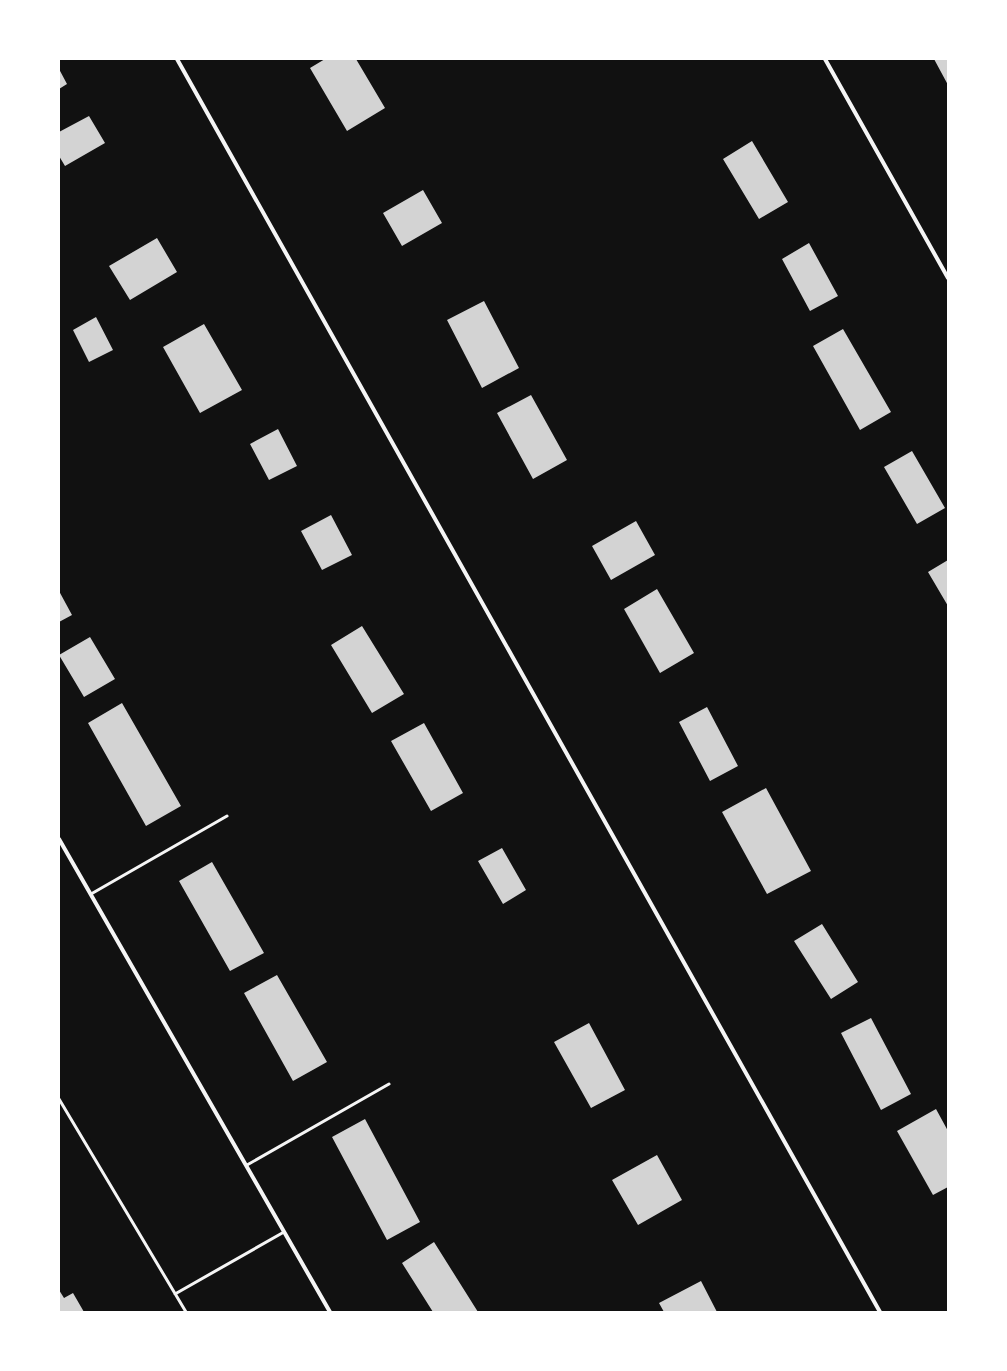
<svg xmlns="http://www.w3.org/2000/svg" width="1007" height="1371" font-family="Montserrat,sans-serif">
  <style>
    .building { fill: #d3d3d3 }
    .lines { fill: none; stroke-linecap: round; stroke-linejoin: round }
    .service { stroke: #f5f5f5; stroke-width: 3 }
    .minor { stroke: #f5f5f5; stroke-width: 4 }
  </style>
  <rect width="100%" height="100%" fill="#111"/>
  <path class="building" d="M325 59H356L385 108 347 131 310 68Z
    M934 59H948V85Z
    M59 69 67 84 59 89Z
    M89 116 105 143 65 166 59 156V132Z
    M752 141 788 202 759 219 723 159Z
    M423 190 442 223 402 246 383 213Z
    M157 238 177 272 130 300 109 266Z
    M809 243 838 296 810 311 782 259Z
    M484 301 519 368 482 388 447 320Z
    M96 317 113 350 89 362 73 330Z
    M204 324 242 390 200 413 163 347Z
    M843 329 891 412 860 430 813 346Z
    M531 395 567 460 533 479 497 413Z
    M278 429 297 466 269 480 250 444Z
    M912 451 945 508 917 524 884 467Z
    M331 515 352 555 322 570 301 531Z
    M636 521 655 555 611 580 592 546Z
    M948 560V606L928 572Z
    M657 589 694 653 660 673 624 609Z
    M59 591 72 615 59 622Z
    M362 626 404 694 372 713 331 645Z
    M90 637 115 679 84 697 59 655Z
    M122 703 181 806 146 826 88 723Z
    M707 707 738 766 710 781 679 722Z
    M424 723 463 793 431 811 391 741Z
    M766 788 811 871 767 894 722 812Z
    M502 848 526 890 503 904 478 861Z
    M212 862 264 953 230 971 179 881Z
    M822 924 858 982 831 999 794 941Z
    M277 975 327 1062 293 1081 244 993Z
    M871 1018 911 1094 881 1110 841 1033Z
    M589 1023 625 1090 591 1108 554 1042Z
    M936 1109 948 1131V1187L933 1195 897 1131Z
    M365 1119 420 1222 387 1240 332 1137Z
    M657 1155 682 1200 638 1225 612 1180Z
    M434 1242 478 1312H433L402 1263Z
    M701 1281 717 1312H664L659 1303Z
    M59 1290 64 1298 73 1293 84 1312H59Z"/>
  <g class="lines">
    <path class="service" d="M91 894 227 816
      M59 1099 186 1312
      M247 1165 389 1084
      M175 1294 284 1232"/>
    <path class="minor" d="M177 59 880 1312
      M825 59 948 278
      M59 839 330 1312"/>
  </g>
  <rect width="1007" height="1371" fill="none" stroke="#ffffff" stroke-width="120"/>
</svg>
